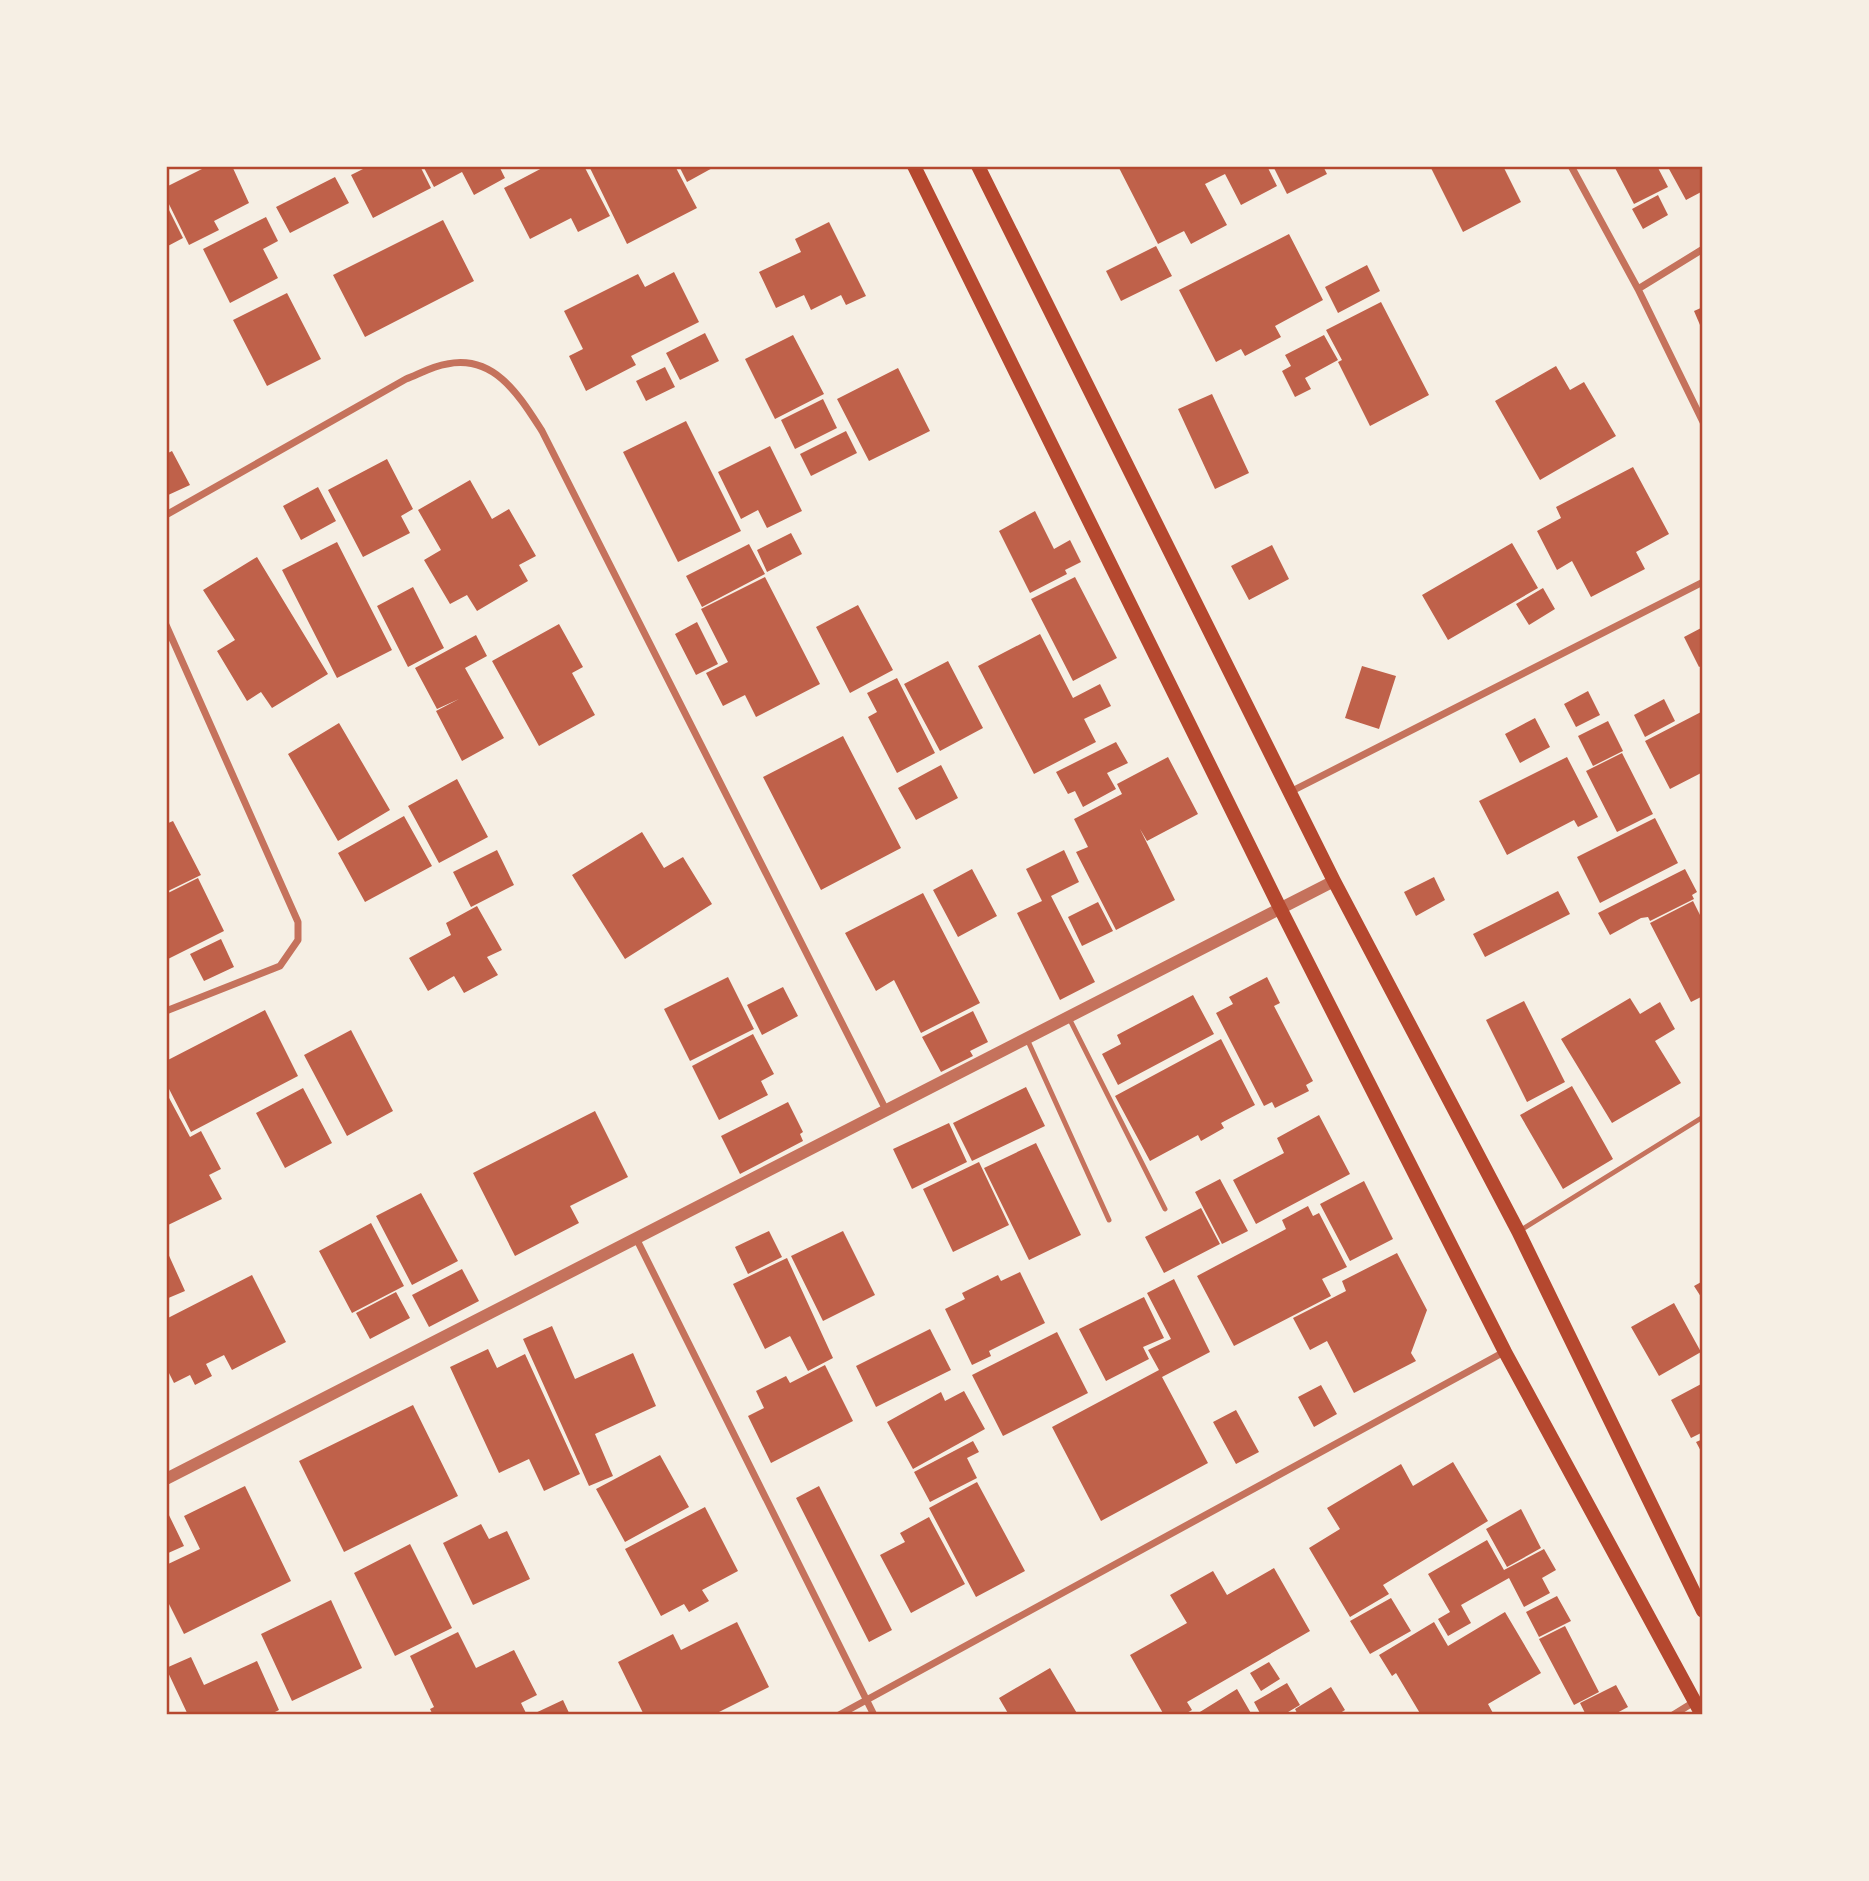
<svg xmlns="http://www.w3.org/2000/svg" width="1869" height="1881" font-family="'Varela Round',sans-serif">
  <style>
    .building { fill: #bf614a }
    .lines { fill: none; stroke-linecap: round; stroke-linejoin: round }
    .service { stroke: #c5725c; stroke-width: 5 }
    .minor { stroke: #c5725c; stroke-width: 7 }
    .tertiary { stroke: #c5725c; stroke-width: 12 }
    .secondary { stroke: #b5482f; stroke-width: 14 }
    .neatline { fill: none; stroke: #b5482f; stroke-width: 2.5 }
  </style>
  <rect width="100%" height="100%" fill="#f6efe4"/>
  <path class="building" d="M208 166H232L249 203 214 221 219 230 189 245 166 198V187Z
    M369 166H420L431 188 373 218 351 175Z
    M423 166H499L505 178 474 195 462 172 434 187Z
    M546 166H584L610 216 578 232 571 218 530 239 504 188Z
    M589 166H675L697 208 627 244Z
    M679 166H716L687 182Z
    M1118 166H1267L1277 186 1241 205 1225 174 1205 184 1227 225 1191 244 1184 231 1158 244Z
    M1273 166H1323L1327 174 1287 194Z
    M1430 166H1503L1521 202 1463 232Z
    M1614 166H1657L1668 187 1634 204Z
    M1675 166H1703V191L1686 200 1669 169Z
    M335 177 349 203 290 233 276 207Z
    M1658 195 1668 215 1643 229 1632 209Z
    M166 204 183 238 166 247Z
    M266 217 278 241 263 249 278 278 230 303 203 249Z
    M443 220 474 281 365 337 333 275Z
    M829 222 866 296 846 305 841 295 811 310 804 295 776 308 759 272 801 252 795 239Z
    M1289 234 1323 300 1275 326 1281 337 1245 356 1241 349 1216 362 1179 290Z
    M1156 246 1172 276 1121 301 1106 271Z
    M1367 265 1380 291 1338 313 1325 287Z
    M674 272 699 322 631 356 636 365 586 391 569 356 583 349 564 311 638 274 645 287Z
    M287 293 321 359 267 386 233 320Z
    M1381 302 1429 395 1370 426 1338 362 1342 360 1326 330Z
    M1703 307V332L1694 311Z
    M705 333 719 361 680 380 666 353Z
    M793 335 824 394 775 419 745 359Z
    M1324 335 1338 360 1305 378 1311 389 1295 397 1282 371 1291 366 1285 355Z
    M1556 366 1570 390 1584 382 1616 436 1540 480 1495 401Z
    M665 367 675 387 646 401 636 381Z
    M898 368 930 431 869 461 837 399Z
    M1212 394 1249 473 1215 489 1178 409Z
    M823 399 837 428 795 449 781 420Z
    M686 421 741 531 678 562 623 452Z
    M846 431 857 453 811 476 800 454Z
    M770 446 802 511 767 528 758 510 741 519 718 472Z
    M172 451 190 485 166 496V454Z
    M387 459 413 509 401 516 410 533 363 557 328 490Z
    M1633 467 1669 534 1636 552 1645 569 1591 597 1572 561 1557 570 1537 531 1561 518 1556 507Z
    M470 480 492 519 509 509 536 556 519 565 528 581 477 611 467 595 450 604 424 560 441 550 418 510Z
    M318 487 336 521 301 540 283 506Z
    M1035 511 1054 549 1070 540 1081 562 1065 570 1067 574 1030 593 999 531Z
    M791 533 802 554 767 572 757 550Z
    M337 542 392 650 337 678 282 570Z
    M1512 543 1538 588 1448 640 1422 595Z
    M749 544 765 574 702 607 686 576Z
    M1272 545 1289 579 1249 600 1231 566Z
    M257 557 328 674 272 708 261 692 247 701 217 651 235 640 203 590Z
    M765 577 820 684 756 717 745 695 723 706 706 673 728 662 701 609Z
    M1075 577 1117 658 1073 681 1031 599Z
    M413 587 444 648 408 667 377 606Z
    M1543 588 1555 609 1529 625 1516 604Z
    M858 605 893 670 850 693 816 627Z
    M697 622 718 664 696 675 675 634Z
    M559 624 583 667 572 673 595 715 539 746 492 661Z
    M1703 627V665L1699 667 1684 637Z
    M1040 634 1073 698 1100 684 1111 706 1084 719 1096 742 1034 774 978 666Z
    M476 635 487 656 465 668 504 738 462 761 436 711 459 699 437 709 415 668Z
    M948 661 983 728 940 751 904 684Z
    M1362 666 1396 676 1379 729 1345 718Z
    M897 678 935 753 897 773 868 717 877 712 867 693Z
    M1588 691 1600 715 1576 727 1564 704Z
    M1664 699 1675 721 1645 737 1634 715Z
    M1703 711V772L1670 789 1645 741Z
    M1535 718 1550 747 1520 763 1505 734Z
    M1608 721 1623 751 1593 766 1578 736Z
    M339 723 390 810 338 841 288 754Z
    M843 736 901 848 821 890 763 777Z
    M1116 742 1128 763 1107 773 1116 789 1083 807 1075 791 1068 794 1056 772Z
    M1622 753 1653 814 1617 832 1586 771Z
    M1168 757 1198 814 1147 841 1140 829 1175 900 1116 930 1076 852 1088 847 1074 819 1122 794 1117 784Z
    M1567 757 1598 817 1578 827 1574 820 1507 855 1479 801Z
    M941 765 958 798 916 820 898 788Z
    M457 779 488 837 439 863 408 806Z
    M404 816 432 866 365 902 338 853Z
    M1655 818 1678 863 1600 903 1577 857Z
    M173 821 201 875 166 892V824Z
    M642 832 664 868 683 857 712 904 625 959 572 875Z
    M497 850 514 885 471 907 453 872Z
    M1064 850 1079 882 1051 896 1095 982 1060 1000 1017 913 1042 901 1026 869Z
    M972 869 997 916 958 937 933 890Z
    M1685 869 1697 892 1692 895 1694 899 1650 921 1648 917 1641 918 1610 935 1598 913Z
    M1434 877 1445 900 1416 916 1404 892Z
    M198 878 224 931 166 960V894Z
    M1558 891 1570 914 1485 957 1473 934Z
    M923 893 980 1003 921 1033 894 980 876 991 845 933Z
    M1693 901 1703 921V996L1691 1002 1650 923Z
    M1098 902 1113 931 1082 946 1068 917Z
    M477 906 502 950 487 957 498 975 464 993 454 976 428 991 409 958 451 935 446 923Z
    M221 939 234 967 204 981 190 954Z
    M728 977 754 1029 690 1061 664 1009Z
    M1267 977 1280 1003 1274 1006 1313 1081 1306 1085 1309 1091 1275 1108 1272 1102 1264 1106 1216 1013 1233 1004 1229 997Z
    M783 987 798 1016 762 1035 747 1005Z
    M1193 995 1214 1034 1118 1085 1102 1054 1121 1044 1117 1035Z
    M1630 998 1640 1014 1660 1002 1675 1029 1655 1041 1681 1083 1612 1123 1561 1039Z
    M1524 1001 1565 1082 1527 1102 1486 1020Z
    M265 1010 298 1076 191 1132 166 1083V1061Z
    M973 1011 988 1042 970 1051 973 1056 941 1072 922 1037Z
    M351 1030 393 1111 347 1136 304 1055Z
    M753 1034 774 1074 761 1081 768 1095 719 1120 692 1066Z
    M1221 1039 1255 1105 1221 1123 1224 1128 1201 1141 1198 1135 1150 1161 1115 1096Z
    M1572 1086 1613 1159 1563 1189 1520 1115Z
    M1026 1087 1045 1126 972 1161 953 1123Z
    M303 1088 332 1143 285 1168 256 1113Z
    M168 1096 190 1137 201 1131 221 1169 209 1175 222 1199 166 1226Z
    M788 1102 803 1132 800 1134 803 1141 740 1174 721 1136Z
    M595 1111 628 1177 570 1206 579 1223 515 1256 473 1173Z
    M1319 1115 1350 1174 1256 1224 1233 1180 1284 1153 1277 1138Z
    M949 1123 967 1162 912 1189 893 1149Z
    M1036 1143 1081 1235 1029 1260 984 1168Z
    M979 1162 1009 1225 953 1252 923 1189Z
    M1220 1179 1248 1231 1222 1244 1195 1192Z
    M1364 1181 1393 1239 1350 1261 1320 1204Z
    M421 1193 458 1261 412 1285 376 1216Z
    M1308 1206 1313 1216 1319 1213 1347 1267 1322 1279 1331 1296 1234 1346 1197 1276 1286 1229 1282 1220Z
    M1201 1208 1220 1244 1164 1273 1145 1237Z
    M371 1223 404 1286 352 1313 319 1251Z
    M769 1231 782 1257 748 1274 735 1247Z
    M843 1231 875 1295 823 1321 791 1256Z
    M166 1249 185 1291 166 1299Z
    M1397 1253 1427 1310 1411 1353 1416 1361 1354 1393 1327 1341 1310 1350 1293 1318 1346 1291 1342 1281Z
    M787 1258 833 1358 808 1371 790 1336 765 1349 733 1284Z
    M462 1269 479 1301 429 1327 412 1295Z
    M1020 1272 1045 1323 989 1351 991 1356 972 1365 945 1309 965 1299 962 1293 998 1275 1001 1281Z
    M252 1275 286 1342 232 1370 224 1355 206 1364 212 1376 195 1385 190 1375 174 1383 166 1367V1319Z
    M1174 1279 1210 1352 1162 1377 1208 1463 1101 1521 1052 1427 1159 1370 1148 1350 1171 1339 1147 1293Z
    M1703 1281V1300L1694 1286Z
    M396 1292 410 1318 370 1339 356 1313Z
    M1144 1297 1164 1338 1143 1347 1149 1359 1106 1381 1079 1329Z
    M1674 1303 1701 1352 1659 1376 1631 1327Z
    M552 1326 575 1379 633 1353 656 1406 595 1434 613 1476 589 1486 523 1339Z
    M930 1329 951 1370 876 1407 856 1366Z
    M1057 1332 1088 1393 1003 1436 972 1375Z
    M488 1349 497 1368 525 1354 580 1474 544 1491 529 1459 499 1473 450 1367Z
    M825 1365 853 1421 771 1463 748 1416 764 1408 756 1391 786 1376 790 1383Z
    M1703 1383V1432L1691 1438 1671 1400Z
    M1321 1385 1337 1414 1314 1427 1298 1397Z
    M964 1391 985 1429 913 1469 887 1422 941 1392 945 1401Z
    M413 1405 458 1496 344 1552 299 1461Z
    M1236 1410 1259 1452 1236 1464 1213 1422Z
    M1703 1439V1455L1696 1442Z
    M973 1441 979 1452 967 1458 977 1478 930 1502 914 1472Z
    M660 1455 689 1507 625 1542 596 1489Z
    M1453 1462 1488 1521 1383 1585 1389 1594 1350 1617 1309 1548 1340 1529 1327 1508 1401 1464 1413 1486Z
    M977 1482 1025 1571 976 1597 929 1508Z
    M245 1486 291 1581 184 1634 166 1598V1565L200 1549 184 1516Z
    M819 1486 892 1630 869 1642 796 1498Z
    M705 1507 738 1571 702 1590 709 1601 689 1612 684 1604 661 1616 625 1549Z
    M166 1509 184 1546 166 1554Z
    M1521 1509 1541 1548 1507 1567 1486 1529Z
    M929 1517 965 1584 911 1613 880 1555 905 1542 900 1533Z
    M481 1524 489 1539 507 1531 530 1579 473 1605 443 1543Z
    M1487 1540 1504 1570 1544 1549 1556 1570 1542 1578 1550 1593 1524 1607 1509 1578 1461 1605 1471 1623 1448 1636 1438 1619 1450 1612 1428 1574Z
    M410 1544 452 1628 395 1656 354 1573Z
    M1274 1568 1310 1631 1187 1702 1192 1710 1183 1715H1164L1130 1655 1187 1623 1170 1595 1213 1571 1227 1595Z
    M1557 1596 1571 1621 1539 1637 1526 1612Z
    M1391 1598 1411 1631 1370 1654 1350 1621Z
    M331 1600 362 1668 292 1701 261 1634Z
    M1505 1612 1541 1673 1488 1704 1494 1715H1421L1396 1673 1392 1676 1379 1655 1434 1622 1448 1646Z
    M737 1622 769 1687 713 1715H644L618 1662 673 1634 681 1650Z
    M1565 1626 1599 1692 1574 1705 1539 1639Z
    M458 1632 476 1668 514 1650 537 1695 521 1703 527 1715H433L430 1709 434 1707 410 1656Z
    M191 1657 204 1685 257 1661 279 1710 269 1715H188L166 1668Z
    M1269 1662 1280 1679 1261 1691 1250 1673Z
    M1050 1668 1078 1715H1009L999 1698Z
    M1287 1683 1300 1705 1283 1715H1261L1254 1702Z
    M1616 1685 1628 1707 1613 1715H1586L1580 1703Z
    M1331 1687 1345 1710 1337 1715H1298L1295 1709Z
    M1237 1689 1252 1715H1195Z
    M563 1700 570 1715H531Z"/>
  <g class="lines">
    <path class="service" d="M1069 1018 1165 1209
      M1027 1039 1109 1220
      M1521 1230 1703 1117"/>
    <path class="minor" d="M1571 166 1638 289 1703 422
      M1638 289 1703 249
      M166 515 406 379C419 374 433 366 447 364 495 354 520 397 542 431L885 1108
      M166 625 298 922V940L280 966 166 1011
      M1290 792 1703 582
      M636 1238 874 1715
      M839 1715 1504 1352
      M1673 1715 1694 1702"/>
    <path class="tertiary" d="M166 1479 1334 881"/>
    <path class="secondary" d="M914 166 1279 906 1505 1352 1702 1715
      M978 166 1334 881 1518 1231 1703 1611"/>
  </g>
  <rect width="1869" height="1881" fill="none" stroke="#f6efe4" stroke-width="336"/>
  <rect x="168" y="168" width="1533" height="1545" class="neatline"/>
</svg>
